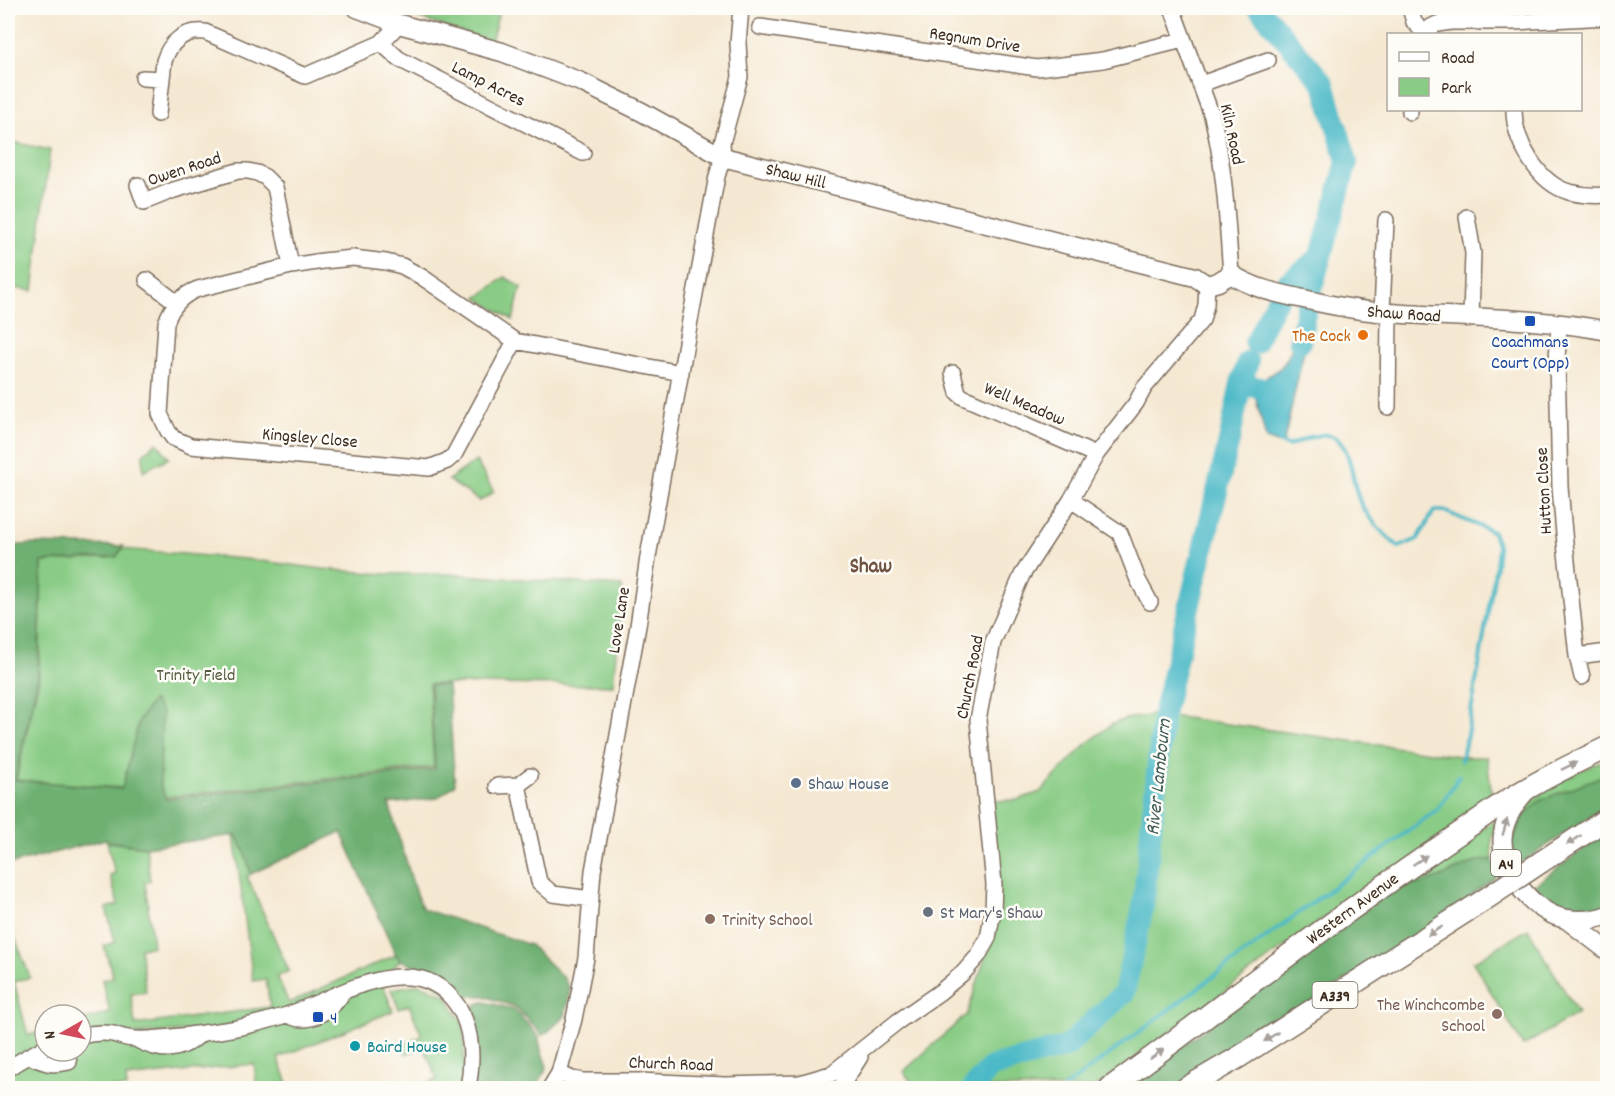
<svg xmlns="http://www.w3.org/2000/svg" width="1615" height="1096" font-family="Dekko,sans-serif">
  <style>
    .green { fill: #89cc85; stroke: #627b52; stroke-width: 1.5 }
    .forest { fill: #6eb072; stroke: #546d48; stroke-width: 1.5 }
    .water { fill: #4cb9c7; stroke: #447272; stroke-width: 1.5 }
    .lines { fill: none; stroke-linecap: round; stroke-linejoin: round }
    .stream { stroke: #4cb9c7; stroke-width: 4 }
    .river { stroke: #4cb9c7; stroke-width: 22 }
    .minor-casing { stroke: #7c6c5d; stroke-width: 18 }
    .major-casing { stroke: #7c6c5d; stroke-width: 21 }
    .highway-casing { stroke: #7c6c5d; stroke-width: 24 }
    .minor { stroke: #fff; stroke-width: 15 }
    .major { stroke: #fff; stroke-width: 18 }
    .highway { stroke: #fff; stroke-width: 21 }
    .highway-bridge-casing { stroke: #7c6c5d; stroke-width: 24; stroke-linecap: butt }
    .highway-bridge { stroke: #fff; stroke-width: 21 }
    .oneway { fill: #a79f9a }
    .transit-dot { fill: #1a4fb4; stroke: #fdfcf7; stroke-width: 2 }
    .food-dot { fill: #e8710a; stroke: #fdfcf7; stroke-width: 2 }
    .service-dot { fill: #5c6f8a; stroke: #fdfcf7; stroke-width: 2 }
    .worship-dot { fill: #6b7280; stroke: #fdfcf7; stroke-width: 2 }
    .education-dot { fill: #8d6e63; stroke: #fdfcf7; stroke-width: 2 }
    .culture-dot { fill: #0f9aa8; stroke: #fdfcf7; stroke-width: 2 }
    .labels { text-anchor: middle; stroke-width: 5; stroke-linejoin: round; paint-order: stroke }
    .shield { fill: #fdfcf7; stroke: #75695f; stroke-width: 1.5 }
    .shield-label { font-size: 16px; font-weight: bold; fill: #3b2a1e }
    .street-label { font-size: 18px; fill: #3b2a1e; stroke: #fdfcf7 }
    .food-label { font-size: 18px; fill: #c56008; stroke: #fdfcf7; text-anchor: end }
    .transit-label { font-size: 18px; fill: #164399; stroke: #fdfcf7 }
    .park-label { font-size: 18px; fill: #525b3d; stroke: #fdfcf7 }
    .service-label { font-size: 18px; fill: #4e5e75; stroke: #fdfcf7; text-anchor: start }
    .worship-label { font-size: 18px; fill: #5b616d; stroke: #fdfcf7; text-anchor: start }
    .education-label { font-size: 18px; fill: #785e54; stroke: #fdfcf7; text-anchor: start }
    .culture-label { font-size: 18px; fill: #0d838f; stroke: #fdfcf7; text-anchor: start }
    .water-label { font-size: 20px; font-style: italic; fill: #415c59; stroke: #fdfcf7 }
    .quarter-label { font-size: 21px; font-weight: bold; fill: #6f5443; stroke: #fdfcf7 }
  </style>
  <rect width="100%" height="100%" fill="#fdfcf7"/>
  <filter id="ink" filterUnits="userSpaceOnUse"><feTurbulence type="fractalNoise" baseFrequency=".0167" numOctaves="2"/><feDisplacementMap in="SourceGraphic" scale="12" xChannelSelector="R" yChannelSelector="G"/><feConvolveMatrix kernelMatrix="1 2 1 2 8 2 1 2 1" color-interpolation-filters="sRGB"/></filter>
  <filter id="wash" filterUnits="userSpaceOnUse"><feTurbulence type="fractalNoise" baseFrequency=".008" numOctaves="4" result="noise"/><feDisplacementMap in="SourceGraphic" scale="24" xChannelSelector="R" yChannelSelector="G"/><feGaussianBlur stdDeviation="1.35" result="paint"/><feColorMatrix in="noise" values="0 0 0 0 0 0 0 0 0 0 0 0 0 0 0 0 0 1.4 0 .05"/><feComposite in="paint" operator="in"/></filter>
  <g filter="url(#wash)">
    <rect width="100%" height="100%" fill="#f5e8d2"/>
    <path class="green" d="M388 8H500L491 42Z
      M8 141 50 150 33 291 8 287Z
      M505 277 521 287 513 320 477 298Z
      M157 442 169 458 143 471V454Z
      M476 461 494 492 480 501 448 480Z
      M122 549 245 559 323 569 386 574H448L622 586 613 685 429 684 434 767 167 797 151 784 122 788 16 780 39 678 42 562 116 557Z
      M1155 712 1162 713 1163 715 1466 757H1487L1493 805 1321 920 1094 1088H917L903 1072 967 1014 999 914 992 801 1017 800 1040 792 1085 745 1112 724 1125 719 1147 716Z
      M1607 759V774L1541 801 1524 816 1512 842C1511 799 1574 773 1607 759Z
      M1499 818C1492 836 1490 839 1493 859 1472 861 1457 870 1439 878 1425 884 1410 885 1396 887Z
      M234 835H236L244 850 251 874 247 876 289 971 277 977 289 1003 396 955 400 960 393 968 391 977 226 1030 81 1035V1021L110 1013 102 980 113 977 104 946 115 942 106 908 118 905 110 875 115 873 107 842 146 847 150 881 145 882 153 946 140 948 146 992 131 994 135 1025 270 1007 266 979 253 981Z
      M8 912 13 933 30 977 14 982 28 1035 45 1031V1046L8 1067V1046L10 1045 8 1039Z
      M1528 929 1578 1013 1523 1046 1473 962Z
      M381 979 393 1011 278 1058 290 1088H257L254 1064 126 1078 127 1088H8V1069L45 1051H81V1037L203 1034 345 993Z
      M420 984 446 995 464 1026V1088H415L437 1079 424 1047 406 1054 402 1045 422 1036 409 1005 399 1009 391 989Z"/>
    <path class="forest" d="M34 544 124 546 116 557 42 562 38 677 15 780 122 789 139 720 153 700 162 713 160 784 166 799 435 769 430 685H448L455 785 437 798 389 804 416 894 423 909 530 945 563 977 570 989 565 1016 543 1036 516 1007 484 996H453L424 977 425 970 400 960 396 955 341 832 251 874 244 850 236 835 146 847 107 841 106 839 8 865V546Z
      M1607 774V806L1519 864 1515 858 1512 842 1524 816 1541 800Z
      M1607 832V905C1587 911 1564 914 1546 900 1541 896 1537 890 1533 886Z
      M1493 859 1497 877 1422 932 1179 1086 1175 1088H1126L1396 887C1410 885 1425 884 1439 878 1457 870 1472 861 1493 859Z
      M484 1002 514 1009 539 1037C539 1050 544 1056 547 1067L539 1082 542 1088H470V1014C473 1006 476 1004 484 1002Z"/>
    <path class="water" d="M1303 312 1312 315 1283 445 1266 439 1253 387C1260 378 1272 376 1280 368 1293 355 1297 330 1303 312Z"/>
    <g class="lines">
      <path class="stream" d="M1280 443 1288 446C1299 442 1320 431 1332 436 1354 444 1351 489 1362 506 1372 523 1384 535 1399 547L1418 539 1434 511H1444L1493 532 1498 547 1496 565 1467 735 1461 761
        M1064 1088 1439 808 1459 776"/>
      <path class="river" d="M1259 8 1324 84 1347 162 1305 313 1300 342
        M1255 343 1272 309 1287 283 1321 256
        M1241 383 1248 362
        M973 1088 991 1067 1066 1047 1124 993 1143 907 1163 715 1230 437 1241 383C1257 388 1266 392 1282 383"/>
    </g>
  </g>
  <g filter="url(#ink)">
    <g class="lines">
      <g class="minor-casing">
        <path id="minor" d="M1172 8 1212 116C1225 167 1227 222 1231 274
          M1410 8 1414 22 1425 34
          M760 27 1037 68 1103 60 1183 40
          M1425 34 1431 27 1437 24 1451 22H1514L1608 17
          M381 43 399 59 583 153
          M143 78 162 79
          M1201 84 1268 60
          M1514 110C1514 141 1538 183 1569 192 1581 195 1596 196 1608 195
          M1410 112V110
          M158 114 164 61C170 42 184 30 205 32L305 76 381 43 399 24
          M138 185 144 202 174 190 238 171H248L257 173 265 177 275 187 291 266
          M1467 217 1473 253 1471 317
          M147 280 177 303
          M1382 312 1386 220
          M1559 324 1557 360 1560 487 1564 533 1577 656 1582 677
          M515 341 454 455 447 461 429 468 191 446 173 438 168 431 160 414 166 323C171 307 182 295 198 289L291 266 323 261 353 258 386 262 402 266 422 277 515 341 681 373
          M953 373 958 393 963 397 1096 455
          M1388 407 1389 313
          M1071 500 1120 533 1138 580 1150 602
          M1577 656 1608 652
          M518 785 539 882 553 894 591 899
          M497 786 518 785 530 776
          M292 1017C309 1024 330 1011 340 997
          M81 1036C92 1033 102 1032 113 1034 120 1036 127 1039 135 1039 153 1040 171 1037 189 1035 201 1033 213 1032 225 1030 246 1027 267 1021 287 1015 336 998 416 944 457 1005 473 1028 473 1062 468 1088
          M139 1041C163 1053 179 1052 200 1035
          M28 1056C45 1063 51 1066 69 1062
          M8 1068 45 1047
          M559 1073 572 1079 583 1081H638L725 1085 800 1083 831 1074 897 1022 940 992 964 972 978 956 988 938 993 911 994 884 978 720 993 642 1022 575 1071 500 1096 455 1136 403 1144 388 1202 320 1206 305 1207 285
          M550 1088 559 1073 574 1019 586 958 593 871 638 626 648 557 689 326 717 176 723 157 722 143 740 77 738 43 741 8
          M840 1088 860 1057"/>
      </g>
      <g class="major-casing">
        <path id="major" d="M357 8 399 24 502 52 581 82 642 112 723 157 1195 277 1207 285 1218 282 1231 274C1252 288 1276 293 1299 298 1329 305 1359 311 1389 313 1462 318 1535 317 1608 331
          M1527 790C1516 802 1505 817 1503 834 1498 868 1532 914 1567 919 1580 921 1595 920 1608 915
          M1566 919 1608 951"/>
      </g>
      <g class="highway-casing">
        <path id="highway" d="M1541 862 1608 818
          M1110 1088C1218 1010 1322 927 1432 852 1456 836 1479 819 1503 803 1536 782 1572 764 1608 747
          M1186 1088 1239 1057 1484 900"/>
      </g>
      <use href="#minor" class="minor"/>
      <use href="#major" class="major"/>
      <use href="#highway" class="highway"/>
      <g class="highway-bridge-casing">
        <path id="highway-bridge" d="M1484 900 1541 862"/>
      </g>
      <use href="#highway-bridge" class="highway-bridge"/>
    </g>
    <defs><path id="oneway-solid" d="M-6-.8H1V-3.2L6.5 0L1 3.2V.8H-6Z" transform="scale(1.5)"/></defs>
    <g class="oneway">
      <use href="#oneway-solid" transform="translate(1569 766) rotate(-26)"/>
      <use href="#oneway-solid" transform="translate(1505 827) rotate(-74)"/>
      <use href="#oneway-solid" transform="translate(1574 840) rotate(147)"/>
      <use href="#oneway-solid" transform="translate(1420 860) rotate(-34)"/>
      <use href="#oneway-solid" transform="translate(1435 931) rotate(148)"/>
      <use href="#oneway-solid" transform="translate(1271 1037) rotate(147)"/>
      <use href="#oneway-solid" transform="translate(1157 1054) rotate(-37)"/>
    </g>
  </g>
  <g class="transit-dot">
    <rect x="1524" y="315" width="12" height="12" rx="3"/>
    <rect x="312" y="1011" width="12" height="12" rx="3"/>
  </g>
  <circle class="food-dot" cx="1363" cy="335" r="6"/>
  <circle class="service-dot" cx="796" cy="783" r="6"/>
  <circle class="worship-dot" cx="928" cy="912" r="6"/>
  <g class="education-dot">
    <circle cx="710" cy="919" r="6"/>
    <circle cx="1497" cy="1014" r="6"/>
  </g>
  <circle class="culture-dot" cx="355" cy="1046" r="6"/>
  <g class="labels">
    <g class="shield">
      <rect x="1491" y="850" width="30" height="26" rx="4.5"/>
      <rect x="1312.5" y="982" width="45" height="26" rx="4.5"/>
    </g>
    <g class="shield-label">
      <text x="1506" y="869">A4</text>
      <text x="1335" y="1001">A339</text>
    </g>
    <g class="street-label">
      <text transform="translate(975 39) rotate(9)" y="6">Regnum Drive</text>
      <text transform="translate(489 83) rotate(27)" y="6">Lamp Acres</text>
      <text transform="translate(1233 134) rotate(78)" y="6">Kiln Road</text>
      <text transform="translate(184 168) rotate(-18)" y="6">Owen Road</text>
      <text transform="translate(796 175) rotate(14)" y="6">Shaw Hill</text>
      <text transform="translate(1404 313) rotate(4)" y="6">Shaw Road</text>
      <text transform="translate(1025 403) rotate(23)" y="6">Well Meadow</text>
      <text transform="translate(310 437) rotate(5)" y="6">Kingsley Close</text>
      <text transform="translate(1543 491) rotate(-93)" y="6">Hutton Close</text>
      <text transform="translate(618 620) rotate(-81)" y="6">Love Lane</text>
      <text transform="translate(969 677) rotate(-79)" y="6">Church Road</text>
      <text transform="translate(1352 908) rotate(-36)" y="6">Western Avenue</text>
      <text transform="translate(671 1063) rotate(2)" y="6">Church Road</text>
    </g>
    <g class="food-label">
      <text x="1351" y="341">The Cock</text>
    </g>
    <g class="transit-label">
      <text x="1530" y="347">Coachmans<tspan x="1530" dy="21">Court (Opp)</tspan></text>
      <text x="330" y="1023" text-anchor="start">4</text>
    </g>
    <g class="park-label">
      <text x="196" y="680">Trinity Field</text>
    </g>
    <g class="service-label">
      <text x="808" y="789">Shaw House</text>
    </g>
    <g class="worship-label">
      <text x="940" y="918">St Mary's Shaw</text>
    </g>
    <g class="education-label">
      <text x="722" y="925">Trinity School</text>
      <text x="1485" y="1010" text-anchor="end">The Winchcombe<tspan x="1485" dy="21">School</tspan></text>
    </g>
    <g class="culture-label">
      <text x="367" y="1052">Baird House</text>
    </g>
    <g class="water-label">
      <text transform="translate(1157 777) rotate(-84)" y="7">River Lambourn</text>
    </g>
    <g class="quarter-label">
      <text x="871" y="572">Shaw</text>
    </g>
  </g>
  <rect width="1615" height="1096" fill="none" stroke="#fdfcf7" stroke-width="30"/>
  <rect x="1387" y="33" width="195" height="78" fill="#fdfcf7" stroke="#afa8a0" stroke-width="1.5"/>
  <rect x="1399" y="52" width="30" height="9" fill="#ffffff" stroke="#afa8a0" stroke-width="1.5"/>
  <text x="1441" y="63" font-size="18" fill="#3b2a1e">Road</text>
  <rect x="1399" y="78" width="30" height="18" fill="#89cc85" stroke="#afa8a0" stroke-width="1.5"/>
  <text x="1441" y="93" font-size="18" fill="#3b2a1e">Park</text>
  <g transform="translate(63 1033) rotate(261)"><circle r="28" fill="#fdfcf7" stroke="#afa8a0" stroke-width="1.5"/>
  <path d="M0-4.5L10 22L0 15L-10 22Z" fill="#d1495b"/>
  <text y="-9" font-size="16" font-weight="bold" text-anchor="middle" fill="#3b2a1e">N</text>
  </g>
</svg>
